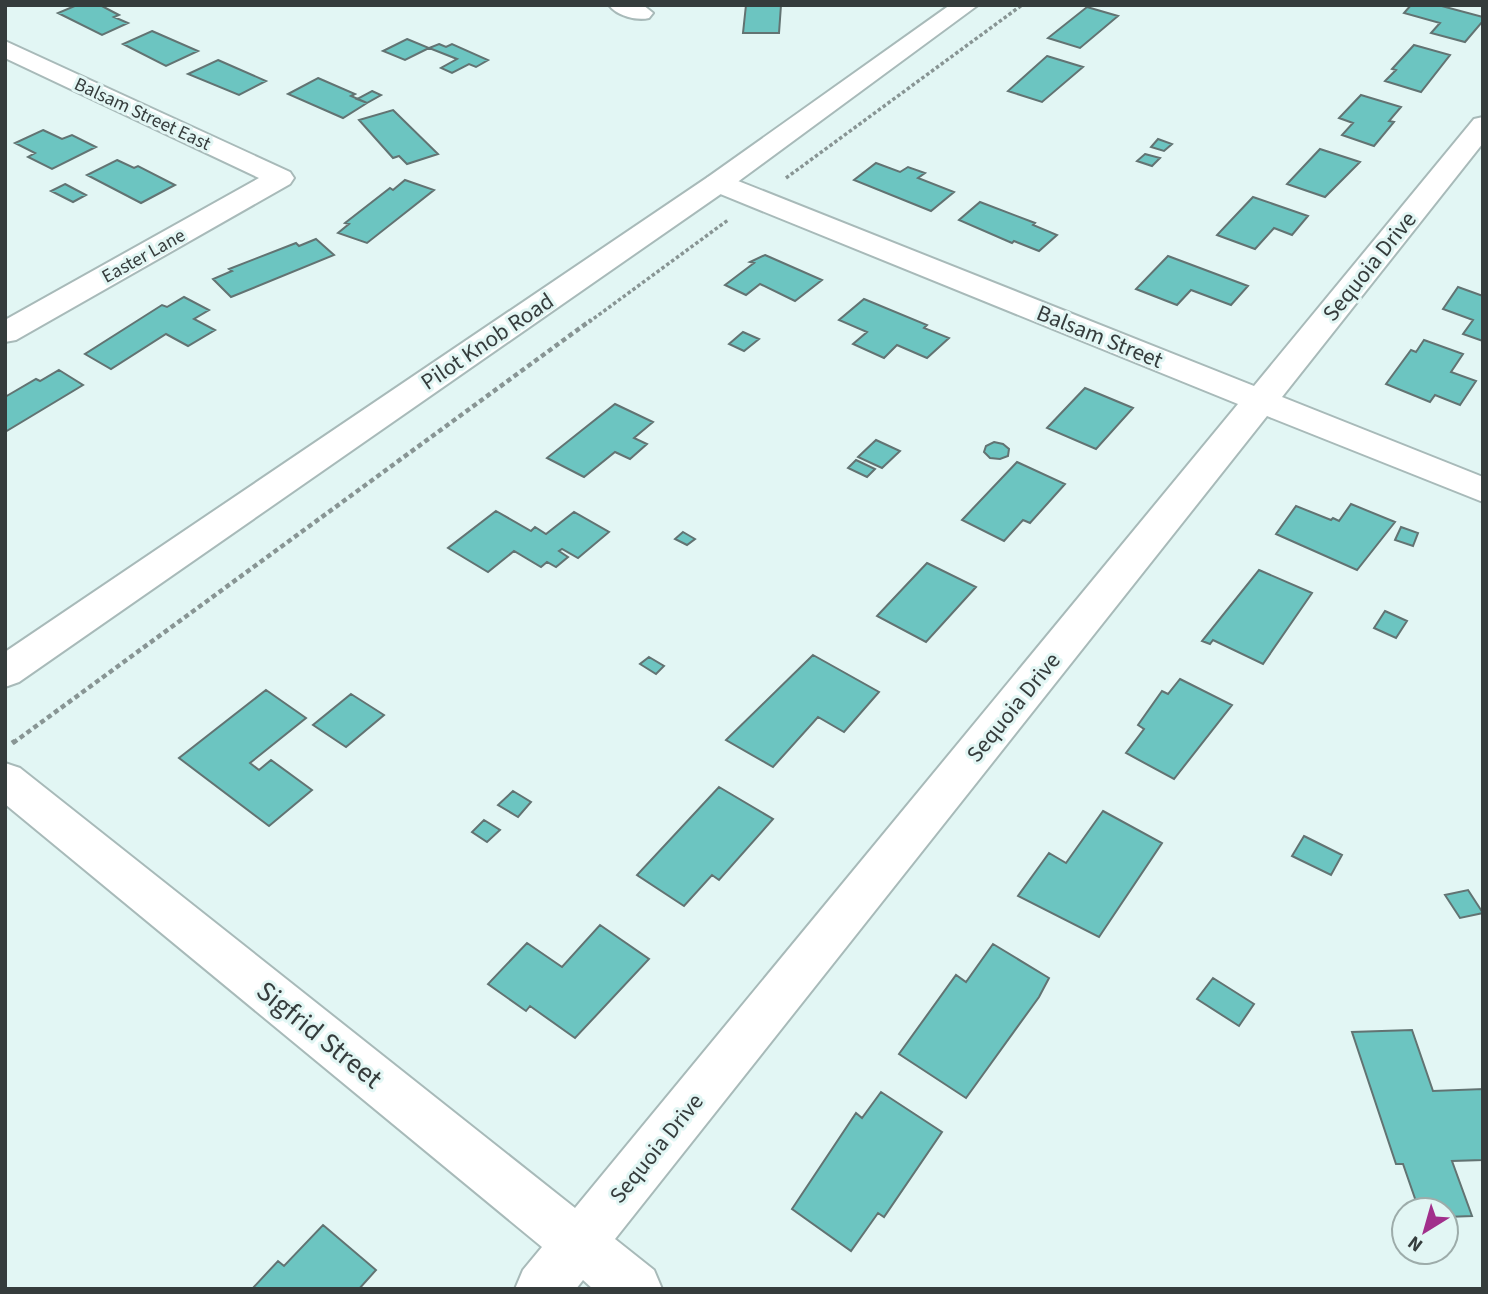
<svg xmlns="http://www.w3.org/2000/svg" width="1488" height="1294" font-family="'Source Sans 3',sans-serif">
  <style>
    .building { fill: #6cc5c1; stroke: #627372; stroke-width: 2 }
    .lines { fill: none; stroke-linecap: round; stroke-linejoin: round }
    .minor-casing { stroke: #a8bab9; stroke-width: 4 }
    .secondary-casing { stroke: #a8bab9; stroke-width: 4 }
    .path-far2 { stroke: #889594; stroke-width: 3.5; stroke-dasharray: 3.5 2.5; stroke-linecap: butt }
    .path-far1 { stroke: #889594; stroke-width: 4.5; stroke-dasharray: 5 3.5; stroke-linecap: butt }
    .path { stroke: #889594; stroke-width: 5; stroke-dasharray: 6 4.5; stroke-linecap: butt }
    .minor { fill: #fff; fill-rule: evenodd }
    .secondary { fill: #fff; fill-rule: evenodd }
    .labels { text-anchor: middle; stroke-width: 6; stroke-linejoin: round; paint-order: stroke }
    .far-street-label { font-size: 19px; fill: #353c3c; stroke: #e2f6f4 }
    .street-label { font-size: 23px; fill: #353c3c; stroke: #e2f6f4 }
    .near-street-label { font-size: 28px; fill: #353c3c; stroke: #e2f6f4 }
  </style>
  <rect width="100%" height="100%" fill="#e2f6f4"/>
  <path class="building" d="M77 5H100L119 15 114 17 128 23 102 35 58 13Z
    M746 5H781L779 33H743Z
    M1411 5H1438L1483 17V21L1465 42 1431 33 1440 23 1404 13Z
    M1087 7 1118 16 1080 48 1048 38Z
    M152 31 198 51 166 66 123 44Z
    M407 39 429 48 405 60 383 51Z
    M439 44 446 47 452 44 488 60 476 67 469 64 452 73 441 68 457 59 429 48Z
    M1414 45 1450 55 1421 92 1385 81 1396 70 1392 69Z
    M1047 56 1083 67 1042 102 1008 91Z
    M218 60 266 81 239 95 188 74Z
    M318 78 355 94 351 96 367 103 343 118 288 94Z
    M372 91 381 95 367 103 357 99Z
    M1361 95 1401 107 1389 121 1394 122 1374 146 1342 135 1353 123 1339 118Z
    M393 110 438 154 407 164 399 156 393 158 359 120Z
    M43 130 62 139 72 135 96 147 52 169 28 157 35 153 15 143Z
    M1158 139 1172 144 1164 151 1151 147Z
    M1320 149 1360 162 1325 197 1287 184Z
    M1145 154 1160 158 1152 166 1137 161Z
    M117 160 134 168 138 166 175 185 141 203 87 175Z
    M876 163 900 172 908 167 925 173 918 178 954 192 931 211 854 180Z
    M405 180 434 190 367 243 338 233 349 224 345 223 390 188 393 190Z
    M65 184 86 195 73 202 51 191Z
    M1253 197 1308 216 1292 235 1274 228 1255 249 1217 235Z
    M980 202 1035 223 1033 225 1057 235 1039 251 1014 241 1012 243 959 220Z
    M316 239 334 255 231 297 213 279 232 271 229 269 296 243 299 246Z
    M765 255 822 280 795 301 760 284 746 295 725 285 754 263 750 262Z
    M1168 256 1248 286 1231 305 1191 290 1177 305 1136 289Z
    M1458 287 1483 296V341L1463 334 1473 320 1443 309Z
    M184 297 209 310 194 319 215 330 188 346 166 334 111 369 85 354 162 305 167 307Z
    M864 299 927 325 924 328 949 338 927 358 897 345 884 358 853 344 867 332 839 320Z
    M743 332 759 339 744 351 729 344Z
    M1424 340 1463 354 1451 372 1476 381 1460 405 1435 395 1430 402 1386 384 1411 350 1416 352Z
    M59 370 83 385 5 432V397L36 379 40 381Z
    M1085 388 1133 408 1096 449 1047 428Z
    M615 404 653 422 634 438 647 444 630 459 615 452 584 477 547 458Z
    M876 440 900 451 882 468 858 457Z
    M994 442 1003 444 1009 449 1008 456 1000 459 990 458 984 452 986 446Z
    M856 460 875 469 867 477 848 468Z
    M1017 462 1065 484 1030 523 1023 520 1004 541 962 520Z
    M1351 504 1395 522 1357 570 1276 534 1296 506 1331 520 1333 518 1339 521Z
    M496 511 531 531 535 527 546 534 574 512 609 532 578 558 562 549 559 551 568 557 556 567 547 562 541 567 514 551 488 572 448 548Z
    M1401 527 1418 533 1413 546 1395 540Z
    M683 532 695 539 687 545 675 539Z
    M927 563 976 587 926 642 877 616Z
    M1259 570 1312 593 1263 664 1213 640 1210 644 1202 641Z
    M1385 611 1407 621 1396 638 1374 628Z
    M813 655 879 692 844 732 818 717 773 767 726 740Z
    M649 657 664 666 656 674 640 664Z
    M1180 679 1232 705 1174 779 1126 753 1144 729 1138 725 1162 691 1168 694Z
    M266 690 306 718 250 763 259 770 271 760 312 790 269 826 179 758Z
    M351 694 384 715 346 747 313 725Z
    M719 787 773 819 719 880 712 875 684 906 637 875Z
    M513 791 531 802 518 817 498 805Z
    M1103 811 1162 843 1099 937 1018 896 1049 853 1066 863Z
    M484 820 500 830 487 842 472 832Z
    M1304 836 1342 855 1331 875 1292 856Z
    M1468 890 1483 913 1460 918 1445 895Z
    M600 925 649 959 575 1038 530 1006 526 1011 488 984 527 943 562 967Z
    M993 944 1049 978 1039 997 966 1098 899 1054 956 975 966 982Z
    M1213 978 1254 1004 1239 1026 1197 999Z
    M1412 1030 1433 1091 1483 1089V1160L1452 1161 1472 1216 1446 1217V1210H1419L1403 1164H1396L1352 1032Z
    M881 1092 942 1132 884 1217 878 1213 851 1251 792 1209 856 1113 862 1118Z
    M323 1225 376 1270 359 1289H252L278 1261 284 1266Z"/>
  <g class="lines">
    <g class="minor-casing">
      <path id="minor" d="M609 5H643L653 13 649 18C637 21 617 16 609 5Z
        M5 41 290 172 294 178 290 184 16 340 5 342V320L259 178 5 58Z
        M1483 117V143L1282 397 1483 477V502L1267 416 615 1239 654 1270 662 1289H593L583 1280 576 1289H515L523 1270 542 1247 5 804V763L20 768 575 1208 1238 404 708 189 704 183 708 177 718 175 728 177 1254 386 1474 119Z"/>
    </g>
    <g class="secondary-casing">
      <path id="secondary" d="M950 5H978L728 189 19 682 5 687V652L708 177Z"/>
    </g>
    <path class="path-far2" d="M786 178 1022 5
      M589 322 728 220"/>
    <path class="path-far1" d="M13 743 591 320"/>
    <path class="path" d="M12 743 15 741"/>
    <use href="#minor" class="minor"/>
    <use href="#secondary" class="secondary"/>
  </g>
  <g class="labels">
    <g class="far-street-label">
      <text transform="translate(143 113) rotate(25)" y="7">Balsam Street East</text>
      <text transform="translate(143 255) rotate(-29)" y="7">Easter Lane</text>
    </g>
    <g class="street-label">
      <text transform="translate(1369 266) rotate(-51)" y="8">Sequoia Drive</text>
      <text transform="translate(1100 336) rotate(22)" y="8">Balsam Street</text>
      <text transform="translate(487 341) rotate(-34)" y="8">Pilot Knob Road</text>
      <text transform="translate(1013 707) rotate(-51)" y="8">Sequoia Drive</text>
      <text transform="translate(656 1148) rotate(-51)" y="8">Sequoia Drive</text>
    </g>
    <g class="near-street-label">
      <text transform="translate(320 1034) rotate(39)" y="10">Sigfrid Street</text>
    </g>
  </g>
  <rect width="1488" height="1294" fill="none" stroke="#353c3c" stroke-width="14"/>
  <g transform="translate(1425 1231) rotate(217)"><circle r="33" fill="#e2f6f4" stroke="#9dacaa" stroke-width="2"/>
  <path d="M0-5L12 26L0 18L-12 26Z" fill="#a12f8b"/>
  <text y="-10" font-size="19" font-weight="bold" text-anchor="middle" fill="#353c3c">N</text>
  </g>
</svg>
